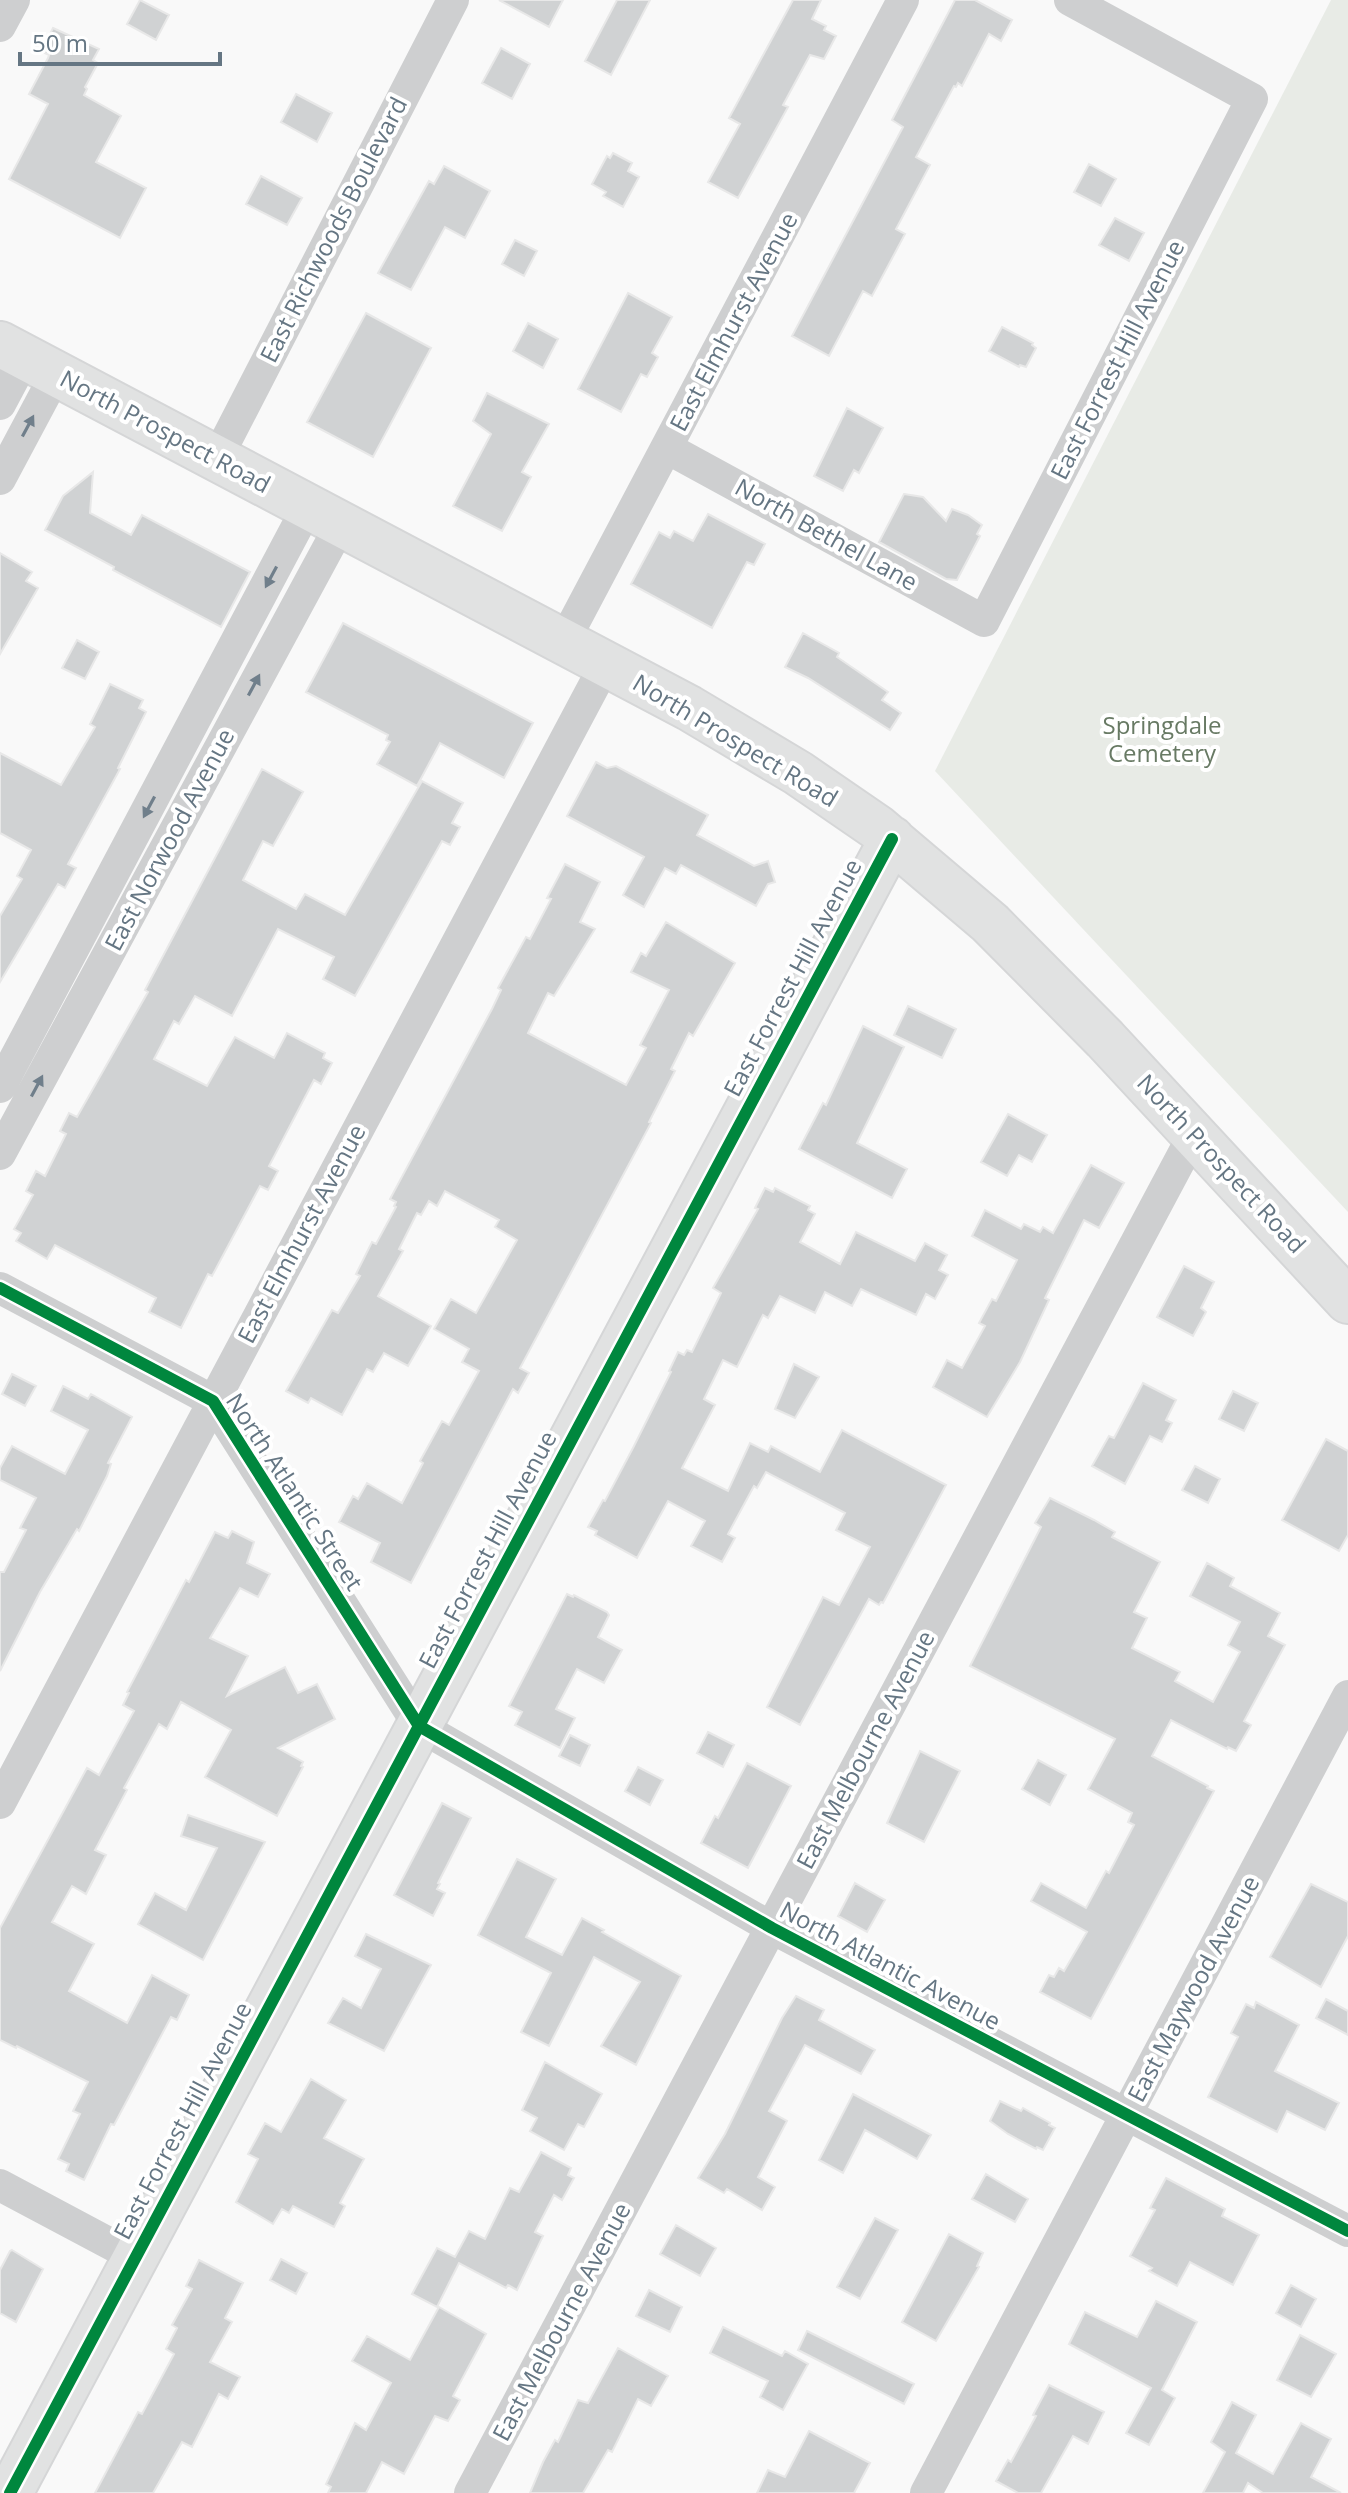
<svg xmlns="http://www.w3.org/2000/svg" width="1348" height="2493" font-family="'Open Sans',sans-serif">
  <style>
    .green { fill: #e8ebe6 }
    .building { fill: #d0d2d3; stroke: #e8e8e8; stroke-width: 2 }
    .lines { fill: none; stroke-linecap: round; stroke-linejoin: round }
    .secondary-casing { stroke: #d5d6d7; stroke-width: 48 }
    .street { stroke: #cecfd0; stroke-width: 32 }
    .secondary { stroke: #e1e2e2; stroke-width: 44 }
    .cycleway-casing { stroke: #fff; stroke-width: 17 }
    .cycleway { stroke: #00873e; stroke-width: 12 }
    .oneway { fill: #707f8b }
    .labels { text-anchor: middle; stroke-width: 8; stroke-linejoin: round; paint-order: stroke }
    .street-label { font-size: 24px; fill: #657683; stroke: #fff }
    .park-label { font-size: 24px; fill: #687a64; stroke: #fff }
  </style>
  <rect width="100%" height="100%" fill="#f9f9f9"/>
  <path class="green" d="M1331 0H1348V1212L935 771Z"/>
  <path class="building" d="M140 0 169 15 156 40 127 24Z
    M499 0H563L549 27Z
    M617 0H650L611 75 585 61Z
    M793 0H821L812 19 826 26 824 30 836 36 824 59 810 55 783 105 788 107 738 198 708 182 740 124 729 118Z
    M955 0H975L1012 20 1001 41 989 34 962 86 958 83 956 87 954 86 916 157 930 165 896 229 905 234 872 296 863 291 829 356 792 336 903 127 892 120Z
    M53 28 99 49 93 60 98 63 85 87 87 89 84 95 121 116 96 162 146 188 120 238 9 179 48 104 29 94 48 58 49 55 41 51Z
    M501 48 530 64 512 99 482 83Z
    M296 94 332 113 317 142 281 122Z
    M613 153 632 163 628 171 639 177 623 207 603 196 606 192 592 184 607 156 610 158Z
    M1089 164 1116 179 1101 206 1074 192Z
    M444 166 490 191 465 238 445 227 411 290 378 273 429 181 434 184Z
    M261 176 302 198 287 225 246 204Z
    M1115 218 1144 233 1129 261 1099 245Z
    M515 240 537 251 524 276 502 264Z
    M628 293 672 317 652 353 658 357 647 377 641 374 621 412 578 389Z
    M366 313 431 348 373 457 307 422Z
    M528 323 558 339 543 368 513 351Z
    M1002 327 1033 343 1032 345 1036 348 1026 367 1020 365 1019 367 989 351Z
    M487 393 549 424 522 472 531 477 502 531 453 506 491 434 473 421Z
    M847 408 883 428 859 473 854 470 843 491 814 476Z
    M93 472 90 513 131 535 142 515 250 572 221 627 113 570 114 567 45 530 63 496Z
    M904 494 923 497 946 521 952 509 968 515 982 525 977 534 980 536 957 580 946 579 879 542Z
    M708 514 765 544 754 565 747 562 712 628 631 584 659 532 670 538 674 531 693 541Z
    M0 553 32 572 26 581 38 588 0 654Z
    M343 623 533 723 504 778 440 743 417 786 377 764 390 742 386 740 388 735 306 692Z
    M803 633 839 653 837 657 888 692 882 700 901 713 890 730 808 678 785 667Z
    M77 640 99 652 85 679 62 668Z
    M110 684 143 700 139 708 146 712 118 768 120 769 68 864 76 868 65 888 58 884 0 982V916L22 879 17 876 31 850 0 833V753L61 785 95 727 90 724Z
    M596 762 607 768 616 766 708 815 697 835 754 866 768 861 775 882 768 884 756 906 681 865 676 874 665 868 644 907 623 895 644 857 567 816Z
    M262 769 303 792 273 846 263 841 243 880 296 909 305 894 345 915 422 781 463 803 452 823 460 827 450 845 442 841 355 996 323 979 334 957 278 929 232 1016 195 996 179 1024 174 1021 154 1059 207 1086 235 1037 274 1058 287 1033 325 1053 323 1058 332 1063 321 1084 314 1080 269 1166 278 1171 268 1190 260 1186 212 1276 208 1274 181 1328 149 1312 156 1298 55 1245 47 1259 16 1241 21 1233 14 1229 33 1195 26 1191 36 1171 45 1176 66 1134 60 1131 69 1113 77 1117 148 992 145 990Z
    M565 864 600 882 580 922 595 929 554 996 548 993 528 1033 626 1085 646 1048 640 1045 669 990 631 972 641 953 646 956 666 922 735 963 693 1036 689 1033 671 1069 675 1071 649 1122 651 1123 520 1368 529 1373 518 1393 513 1389 411 1583 371 1562 380 1543 339 1522 353 1496 358 1499 367 1483 402 1503 423 1463 420 1461 442 1421 449 1425 479 1371 462 1362 469 1349 434 1329 451 1299 476 1313 517 1240 495 1227 499 1220 445 1191 437 1206 429 1201 421 1215 417 1213 399 1249 403 1251 378 1296 431 1326 408 1366 384 1353 373 1372 367 1369 342 1415 311 1398 308 1403 286 1391 332 1310 338 1313 360 1276 356 1274 372 1242 376 1244 396 1207 394 1206 396 1202 390 1199 492 1009 501 990 498 988 526 937 530 939 551 899 547 898Z
    M908 1006 956 1029 942 1058 894 1035Z
    M863 1026 904 1047 857 1143 907 1169 892 1198 799 1149 823 1103 826 1105Z
    M1008 1114 1047 1135 1032 1162 1019 1155 1007 1176 981 1162Z
    M1091 1165 1124 1183 1099 1228 1084 1220 1045 1298 1049 1300 1020 1362 987 1417 933 1387 947 1360 962 1368 985 1326 979 1323 992 1299 996 1301 1017 1260 972 1236 985 1210 1021 1229 1024 1224 1040 1232 1043 1227 1053 1233Z
    M765 1188 773 1192 775 1188 810 1206 808 1210 815 1214 800 1242 840 1264 856 1232 915 1261 925 1243 947 1255 939 1270 948 1275 935 1299 926 1294 916 1315 861 1289 852 1306 825 1292 815 1313 780 1296 768 1318 763 1315 737 1367 723 1360 704 1399 715 1405 682 1468 728 1491 750 1443 768 1452 771 1446 820 1472 842 1430 946 1485 883 1603 881 1602 879 1605 869 1599 800 1725 767 1707 823 1597 839 1605 870 1547 836 1530 845 1513 766 1472 757 1488 754 1486 728 1534 735 1538 722 1562 691 1546 705 1521 668 1501 637 1558 595 1535 597 1531 588 1527 603 1500 605 1501 634 1446 671 1372 669 1371 678 1352 684 1355 687 1350 692 1352 721 1293 713 1288 758 1209 755 1208Z
    M1184 1266 1214 1282 1201 1308 1206 1312 1193 1336 1157 1317Z
    M794 1364 819 1377 795 1418 775 1409Z
    M12 1374 36 1386 25 1406 2 1394Z
    M1143 1383 1176 1400 1166 1420 1172 1423 1162 1442 1150 1436 1125 1484 1092 1466 1109 1436 1114 1438Z
    M63 1386 88 1399 91 1394 132 1417 108 1463 111 1464 107 1476 79 1531 77 1529 40 1592 0 1671V1572H4L26 1530 20 1528 36 1498 0 1480V1468L12 1446 65 1474 88 1430 51 1411Z
    M1233 1391 1258 1403 1244 1431 1219 1419Z
    M1326 1439 1348 1451V1535L1339 1551 1282 1520Z
    M1195 1466 1220 1479 1208 1503 1182 1490Z
    M1050 1498 1094 1520 1115 1532 1112 1537 1160 1562 1134 1612 1147 1618 1132 1648 1180 1672 1175 1681 1213 1702 1240 1652 1228 1645 1240 1622 1190 1596 1207 1563 1234 1578 1230 1586 1280 1613 1268 1636 1285 1645 1244 1721 1251 1725 1236 1751 1228 1747 1227 1749 1171 1720 1152 1756 1208 1786 1207 1788 1214 1791 1091 2019 1040 1992 1049 1975 1054 1977 1059 1968 1064 1971 1087 1932 1031 1901 1041 1883 1086 1908 1106 1871 1109 1873 1134 1825 1128 1822 1132 1813 1088 1789 1115 1739 970 1666 1041 1527 1035 1523Z
    M232 1531 254 1542 247 1563 270 1574 258 1597 240 1588 210 1638 248 1656 227 1696 285 1667 298 1693 317 1684 335 1719 278 1748 303 1762 301 1766 303 1767 277 1816 205 1777 231 1730 181 1702 167 1729 159 1724 124 1788 127 1790 95 1850 106 1855 86 1894 72 1886 52 1922 94 1944 69 1991 127 2023 152 1975 189 1995 177 2020 171 2017 114 2125 111 2124 84 2180 66 2171 69 2164 58 2159 80 2114 73 2111 88 2082 17 2046 16 2048 0 2040V1928L87 1768 99 1775 134 1711 123 1705 129 1693 127 1692 186 1580 189 1582 215 1532 228 1538Z
    M567 1594 573 1597 574 1595 607 1612 609 1615 598 1637 622 1650 604 1683 577 1669 556 1709 575 1718 560 1748 515 1725 522 1712 509 1706Z
    M708 1732 734 1745 723 1767 697 1753Z
    M570 1735 590 1745 580 1766 559 1756Z
    M920 1751 960 1771 924 1842 887 1823Z
    M1038 1760 1066 1775 1050 1805 1022 1789Z
    M747 1763 791 1786 748 1868 701 1843 715 1816 718 1818Z
    M638 1767 663 1780 650 1805 625 1791Z
    M442 1803 471 1818 438 1883 440 1884 437 1889 445 1893 433 1916 394 1895Z
    M188 1815 265 1842 203 1960 138 1924 155 1893 186 1910 217 1848 181 1836Z
    M517 1859 556 1879 526 1937 562 1955 582 1918 604 1930 602 1932 681 1976 636 2065 601 2046 640 1982 594 1957 549 2046 521 2032 551 1973 478 1935Z
    M855 1883 885 1900 867 1932 838 1916Z
    M1311 1884 1348 1902V1936L1321 1987 1270 1957Z
    M366 1934 431 1965 384 2051 328 2023 343 1998 361 2008 381 1969 355 1956Z
    M796 1996 824 2010 819 2020 875 2050 861 2074 805 2045 769 2111 787 2121 758 2177 775 2187 762 2210 727 2189 724 2193 698 2178 725 2134 782 2018Z
    M1326 1999 1348 2011V2035L1316 2018Z
    M1256 2002 1299 2025 1275 2071 1339 2103 1325 2130 1287 2111 1277 2132 1208 2097 1238 2037 1231 2033 1246 2004 1254 2008Z
    M545 2062 602 2094 584 2127 578 2124 564 2150 530 2131 537 2118 522 2110Z
    M311 2079 346 2100 324 2138 364 2159 340 2203 345 2206 334 2227 293 2206 289 2213 282 2209 273 2224 236 2202 258 2159 248 2154 265 2123 281 2132Z
    M853 2094 931 2135 917 2159 865 2130 843 2173 819 2160Z
    M1000 2101 1021 2111 1023 2108 1050 2123 1049 2125 1055 2128 1043 2150 1037 2147 1036 2149 1008 2134 990 2121Z
    M541 2152 571 2168 568 2175 574 2178 562 2200 554 2195 535 2232 543 2236 517 2290 508 2285 506 2288 459 2263 437 2307 412 2294 437 2248 455 2257 469 2231 485 2239 510 2188 519 2192Z
    M986 2174 1028 2199 1015 2222 972 2199Z
    M1166 2178 1225 2209 1222 2216 1259 2235 1233 2285 1190 2262 1177 2286 1149 2271 1152 2268 1130 2256 1155 2210 1150 2208Z
    M875 2218 898 2230 860 2299 837 2287Z
    M676 2225 716 2248 700 2276 660 2254Z
    M949 2234 983 2253 977 2266 979 2267 936 2341 902 2322Z
    M12 2250 43 2269 16 2322 0 2313V2270L10 2251Z
    M281 2259 307 2273 296 2294 270 2280Z
    M199 2260 243 2283 225 2318 232 2322 210 2362 240 2377 228 2399 219 2394 192 2447 182 2442 153 2493H95L138 2412 142 2414 174 2354 166 2349 177 2328 172 2325 192 2289 186 2286Z
    M1291 2285 1316 2299 1301 2327 1276 2313Z
    M649 2290 682 2307 670 2332 636 2316Z
    M1156 2301 1197 2322 1162 2390 1175 2398 1149 2445 1126 2433 1151 2388 1069 2344 1085 2312 1137 2337Z
    M439 2307 486 2334 453 2396 460 2400 448 2421 435 2416 404 2474 382 2462 366 2493H328L331 2487 326 2484 355 2423 366 2430 391 2383 352 2361 367 2336 410 2360Z
    M723 2327 782 2356 785 2351 808 2364 783 2410 760 2397 768 2381 710 2353Z
    M807 2331 914 2384 904 2404 798 2350Z
    M1300 2335 1336 2354 1311 2397 1277 2380Z
    M618 2348 668 2376 651 2406 638 2399 612 2452 608 2450 583 2493H530L543 2462 555 2440 558 2442 578 2400 588 2403Z
    M1049 2385 1104 2412 1088 2444 1073 2436 1041 2493H1018L996 2481 1008 2460 1011 2462 1036 2416 1033 2415Z
    M1232 2402 1256 2415 1236 2453 1273 2474 1301 2423 1331 2439 1311 2477 1341 2493H1263L1248 2483 1243 2493H1203L1225 2452 1211 2442Z
    M809 2431 870 2463 854 2493H757L768 2470 785 2477Z"/>
  <g class="lines">
    <g class="secondary-casing">
      <path id="secondary" d="M0 344 689 708 798 773 878 828 990 923 1105 1039 1348 1301
        M10 2493 892 839"/>
    </g>
    <path class="street" d="M0 26 14 0
      M0 404 25 357
      M667 448 984 621 1252 99 1070 0
      M216 460 453 0
      M0 479 56 374
      M563 643 903 0
      M0 1087 307 508
      M0 1154 340 526
      M0 1288 213 1401 419 1726 772 1928 1348 2231
      M0 1803 605 665
      M0 2185 135 2257
      M470 2493 1194 1134
      M926 2493 1348 1696"/>
    <use href="#secondary" class="secondary"/>
    <g class="cycleway-casing">
      <path id="cycleway" d="M0 1288 213 1401 419 1726 772 1928 1348 2231
        M10 2493 892 839"/>
    </g>
    <use href="#cycleway" class="cycleway"/>
  </g>
  <defs><path id="oneway-solid" d="M-6-.8H1V-3.2L6.5 0L1 3.2V.8H-6Z" transform="scale(2)"/></defs>
  <g class="oneway">
    <use href="#oneway-solid" transform="translate(28 426) rotate(-62)"/>
    <use href="#oneway-solid" transform="translate(271 577) rotate(118)"/>
    <use href="#oneway-solid" transform="translate(254 685) rotate(-62)"/>
    <use href="#oneway-solid" transform="translate(149 807) rotate(118)"/>
    <use href="#oneway-solid" transform="translate(37 1086) rotate(-62)"/>
  </g>
  <g class="labels">
    <g class="street-label">
      <text transform="translate(334 230) rotate(-63)" y="8">East Richwoods Boulevard</text>
      <text transform="translate(734 322) rotate(-62)" y="8">East Elmhurst Avenue</text>
      <text transform="translate(1118 360) rotate(-63)" y="8">East Forrest Hill Avenue</text>
      <text transform="translate(165 432) rotate(28)" y="8">North Prospect Road</text>
      <text transform="translate(826 535) rotate(29)" y="8">North Bethel Lane</text>
      <text transform="translate(735 741) rotate(31)" y="8">North Prospect Road</text>
      <text transform="translate(170 840) rotate(-62)" y="8">East Norwood Avenue</text>
      <text transform="translate(793 978) rotate(-62)" y="8">East Forrest Hill Avenue</text>
      <text transform="translate(1221 1164) rotate(47)" y="8">North Prospect Road</text>
      <text transform="translate(302 1234) rotate(-62)" y="8">East Elmhurst Avenue</text>
      <text transform="translate(294 1492) rotate(57)" y="8">North Atlantic Street</text>
      <text transform="translate(488 1550) rotate(-62)" y="8">East Forrest Hill Avenue</text>
      <text transform="translate(866 1750) rotate(-62)" y="8">East Melbourne Avenue</text>
      <text transform="translate(890 1966) rotate(28)" y="8">North Atlantic Avenue</text>
      <text transform="translate(1194 1989) rotate(-62)" y="8">East Maywood Avenue</text>
      <text transform="translate(183 2121) rotate(-62)" y="8">East Forrest Hill Avenue</text>
      <text transform="translate(562 2322) rotate(-62)" y="8">East Melbourne Avenue</text>
    </g>
    <g class="park-label">
      <text x="1162" y="734">Springdale<tspan x="1162" dy="28">Cemetery</tspan></text>
    </g>
  </g>
  <path d="M20 52v12h200v-12" fill="none" stroke="#657683" stroke-width="4"/>
  <text x="32" y="52" font-size="24" fill="#657683" stroke="#ffffff" stroke-width="6" paint-order="stroke">50 m</text>
</svg>
